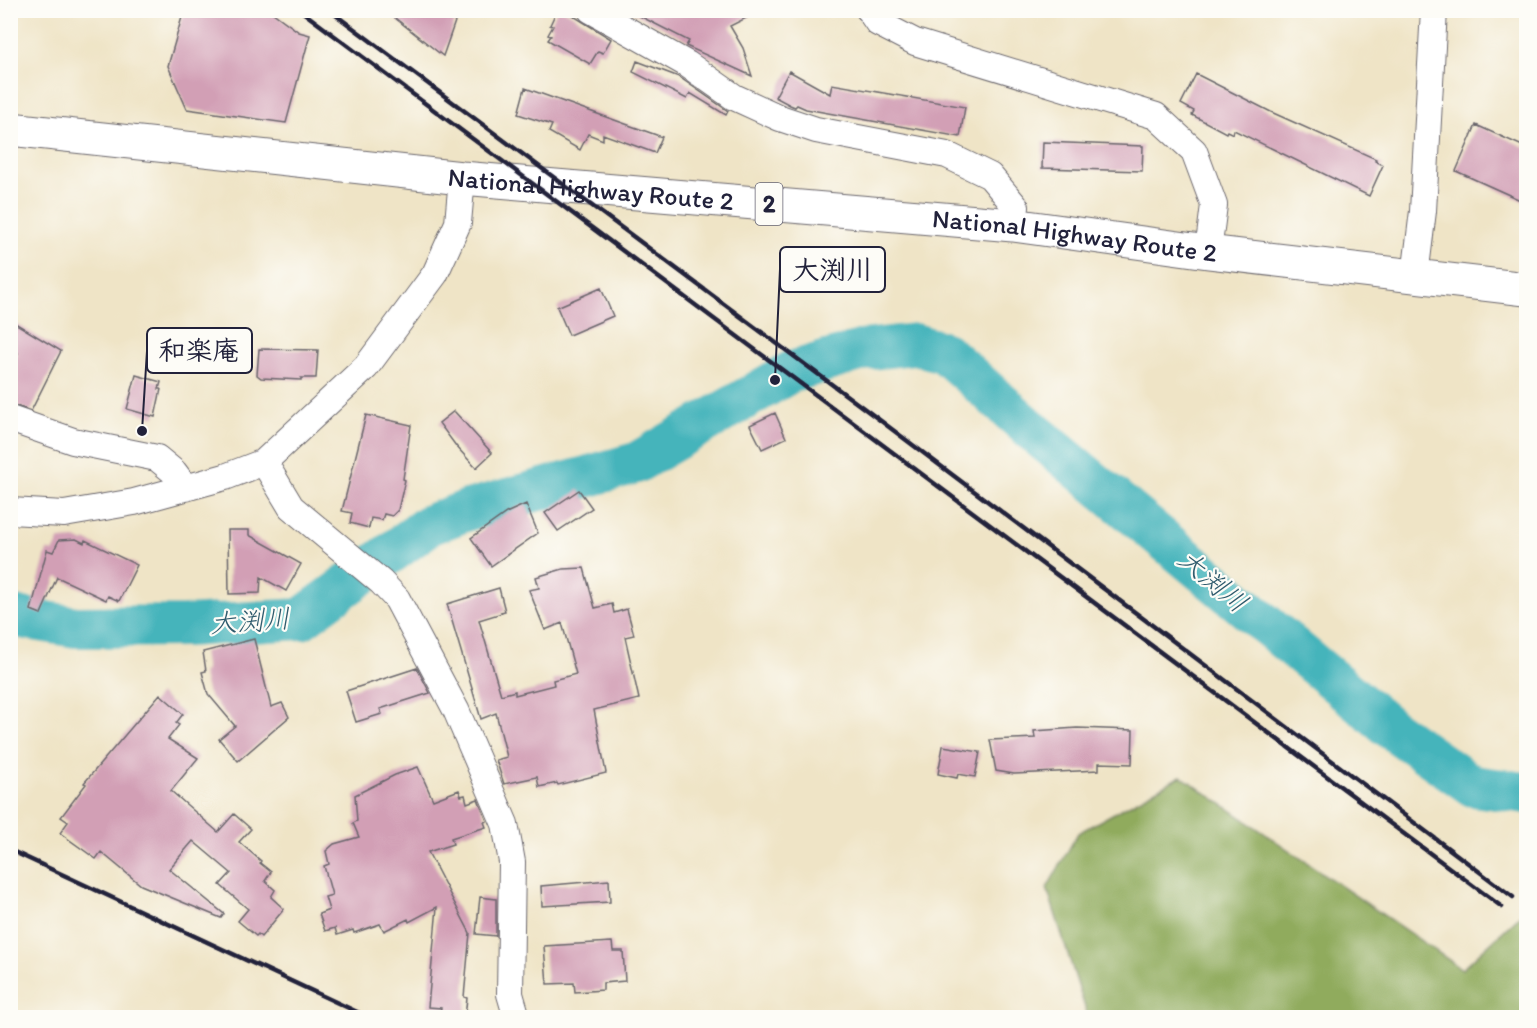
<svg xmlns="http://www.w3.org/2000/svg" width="1537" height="1028" font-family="Itim,'Klee One',sans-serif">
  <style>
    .forest { fill: #90ab5d; stroke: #59664c; stroke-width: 1.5 }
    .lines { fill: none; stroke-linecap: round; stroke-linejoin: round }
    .river { stroke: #45b4bb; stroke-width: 42 }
    .building { fill: #d29fb5 }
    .minor-casing { stroke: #6a666c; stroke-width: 28 }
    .highway-casing { stroke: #6a666c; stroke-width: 35 }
    .minor { stroke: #fff; stroke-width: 26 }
    .highway { stroke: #fff; stroke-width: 33 }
    .rail { stroke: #22223b; stroke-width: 4.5 }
    .labels { text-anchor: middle; stroke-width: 4.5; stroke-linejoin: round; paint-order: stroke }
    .shield { fill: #fdfcf7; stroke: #646373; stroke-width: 1.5 }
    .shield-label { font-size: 24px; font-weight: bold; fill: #22223b }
    .street-label { font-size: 26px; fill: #22223b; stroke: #fdfcf7 }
    .water-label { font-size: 27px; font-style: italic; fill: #305c6e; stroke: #fdfcf7 }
    .leader { fill: none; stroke: #22223b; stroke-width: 2 }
    .callout-dot { fill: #22223b; stroke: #fdfcf7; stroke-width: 2 }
    .callout { fill: #fdfcf7; stroke: #22223b; stroke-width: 2 }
    .callout-label { font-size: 27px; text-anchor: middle; font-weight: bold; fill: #22223b }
  </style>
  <rect width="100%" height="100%" fill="#fdfcf7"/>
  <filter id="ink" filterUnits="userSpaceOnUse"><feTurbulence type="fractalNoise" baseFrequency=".0167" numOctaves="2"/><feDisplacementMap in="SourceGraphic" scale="12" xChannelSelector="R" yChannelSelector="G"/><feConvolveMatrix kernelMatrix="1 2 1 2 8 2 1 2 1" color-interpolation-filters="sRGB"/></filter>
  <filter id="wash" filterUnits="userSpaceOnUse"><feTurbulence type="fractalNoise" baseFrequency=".008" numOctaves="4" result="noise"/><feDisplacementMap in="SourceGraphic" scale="24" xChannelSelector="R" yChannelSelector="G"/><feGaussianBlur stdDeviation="1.35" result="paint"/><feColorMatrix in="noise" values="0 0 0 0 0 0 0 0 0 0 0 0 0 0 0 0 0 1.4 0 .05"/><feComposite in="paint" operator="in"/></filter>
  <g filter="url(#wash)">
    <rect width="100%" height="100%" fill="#efe4c6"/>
    <path class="forest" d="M1181 776 1462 969 1526 910V1017H1088L1047 888 1078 833Z"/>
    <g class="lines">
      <path class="river" d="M10 616 76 627 185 626 301 619 429 525 468 510 636 463 791 372 863 350 915 344 945 353 1035 433 1393 730 1473 786 1526 793"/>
    </g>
    <g id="blocks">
      <path class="building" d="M184 10H269L299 32 310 35 286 123 187 109 168 66Z
        M385 10H459L443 56Z
        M557 10H564L611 39 603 53 598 51 590 64 548 40 551 36 548 35 553 26 550 25Z
        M628 10H762L730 26 743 48 752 76 686 46 689 41Z
        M637 61 679 77 728 111 726 115 690 93 687 99 633 72Z
        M789 71 830 94 832 84 965 107 960 137 806 109 797 105 795 107 790 105 775 97Z
        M1196 74 1271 112 1376 159 1375 161 1383 165 1369 196 1234 130 1233 134 1227 131 1226 133 1192 115 1194 111 1181 104Z
        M525 88 662 137 655 153 603 134V140L588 134 580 150 549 132 552 125 518 114Z
        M1476 125 1527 148V203L1456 171Z
        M1043 142 1143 146 1142 171 1042 168Z
        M601 288 613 316 569 335 557 307Z
        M10 320 61 351 31 411 10 404V368L18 353 10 349Z
        M259 349 318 350 316 378H301V380L261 378 257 375Z
        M136 375 161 382 159 389H161L155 417 127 409Z
        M454 411 492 453 476 468 456 446 439 423Z
        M775 413 786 438 762 449 750 425Z
        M366 415 411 425 403 479 405 480 398 510 392 516 384 514 382 520 371 518 369 528 350 523 352 513 342 511Z
        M579 490 592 508 558 531 545 513Z
        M526 504 538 533 491 566 471 538 506 513Z
        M228 530H249V535L301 564 286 591 261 577 260 593 229 594Z
        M76 539 84 543 85 540 137 565 119 601 108 596 106 600 57 577 41 614 31 610 47 550 53 552 59 540Z
        M584 568 595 608 612 604 614 613 627 609 634 635 625 637 639 699 594 710 606 773 558 785 557 783 539 787 537 777 504 784 496 760 507 757 496 713 481 719 447 604 499 588 505 611 501 612 502 613 479 620 501 695 515 691V695L554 685 553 680 576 674 562 623 545 630 529 590 539 588 536 577 563 569Z
        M254 639 271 707 282 703 289 717 238 761 219 739 235 726 208 694 202 672 206 671 203 652Z
        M417 668 430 693 380 709 382 714 356 722 346 691Z
        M160 694 183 714 176 723 179 725 168 739 198 758 171 791 218 832 234 814 251 829 239 842 261 861 260 863 271 872 265 881 275 890 271 897 284 909 261 937 258 934 256 936 238 921 248 909 220 885 231 873 193 841 169 869 224 914 221 918 141 885 101 852 96 859 60 833 68 822 61 817 86 784 84 783Z
        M1077 728 1133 730 1132 764 1099 763V770L1014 774 996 771 990 740 1035 738 1034 731Z
        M943 746 980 752 975 777 958 774 957 778 938 774Z
        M418 767 433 800 459 790 461 796 465 795 467 803 478 799 487 821 484 822 486 827 451 838 453 844 428 852 470 933 464 997 467 998 465 1017H440L441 1008 428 1007 437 907 409 922 408 919 384 931 380 924 354 933 353 930 337 935 335 928 325 931 319 914 329 910 325 897 332 895 324 866 329 864 326 851 334 844 359 837 353 823 357 821 355 795 395 775Z
        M609 880 610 902 542 906 541 886Z
        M480 897 496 899V936L476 934Z
        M612 942 613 951H623L625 981 603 983V990L575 992 574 983 547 984 544 946Z"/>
    </g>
  </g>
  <g filter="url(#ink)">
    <use href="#blocks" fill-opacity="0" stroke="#6a666c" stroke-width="1.5"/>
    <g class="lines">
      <g class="minor-casing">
        <path id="minor" d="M591 10 687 64 734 97 780 118 816 130 947 155 990 176 1016 207 1013 225
          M869 10 878 23 915 42 1156 116 1194 151 1214 205 1208 252
          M1415 276 1423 211 1434 10
          M10 419 73 441 157 458 174 472 186 488
          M264 462 291 507 381 582 397 599 456 710 505 824 512 862 510 994 517 1018
          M10 511 64 514 134 502 225 477 264 462 366 367 435 274 458 223 462 178"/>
      </g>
      <g class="highway-casing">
        <g id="highway">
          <path id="s1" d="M10 129 462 178 1013 225 1208 252 1526 289"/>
        </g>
      </g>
      <use href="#minor" class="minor"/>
      <use href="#highway" class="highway"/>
      <path class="rail" d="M300 10 1502 907
        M329 10 881 421 1513 897
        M10 850 370 1018"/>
    </g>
  </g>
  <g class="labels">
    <rect class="shield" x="755.5" y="183" width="27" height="42" rx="4.5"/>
    <g class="shield-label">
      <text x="769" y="212">2</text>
    </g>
    <g class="street-label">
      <text dy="9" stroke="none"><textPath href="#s1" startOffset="584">National Highway Route 2</textPath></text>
      <text dy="9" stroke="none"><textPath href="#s1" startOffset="1070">National Highway Route 2</textPath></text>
    </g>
    <g class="water-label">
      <text transform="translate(1213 581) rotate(40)" y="9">大渕川</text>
      <text transform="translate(250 621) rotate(-4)" y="9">大渕川</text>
    </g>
  </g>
  <path class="leader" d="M775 380L780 269M142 431L147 351"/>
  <g class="callout-dot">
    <circle cx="775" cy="380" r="6"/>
    <circle cx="142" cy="431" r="6"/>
  </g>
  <g class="callout">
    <rect x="780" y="247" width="105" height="45" rx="6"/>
    <rect x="147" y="328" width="105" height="45" rx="6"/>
  </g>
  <g class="callout-label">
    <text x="833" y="279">大渕川</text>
    <text x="199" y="360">和楽庵</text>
  </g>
  <rect width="1537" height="1028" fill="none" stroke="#fdfcf7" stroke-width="36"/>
</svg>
